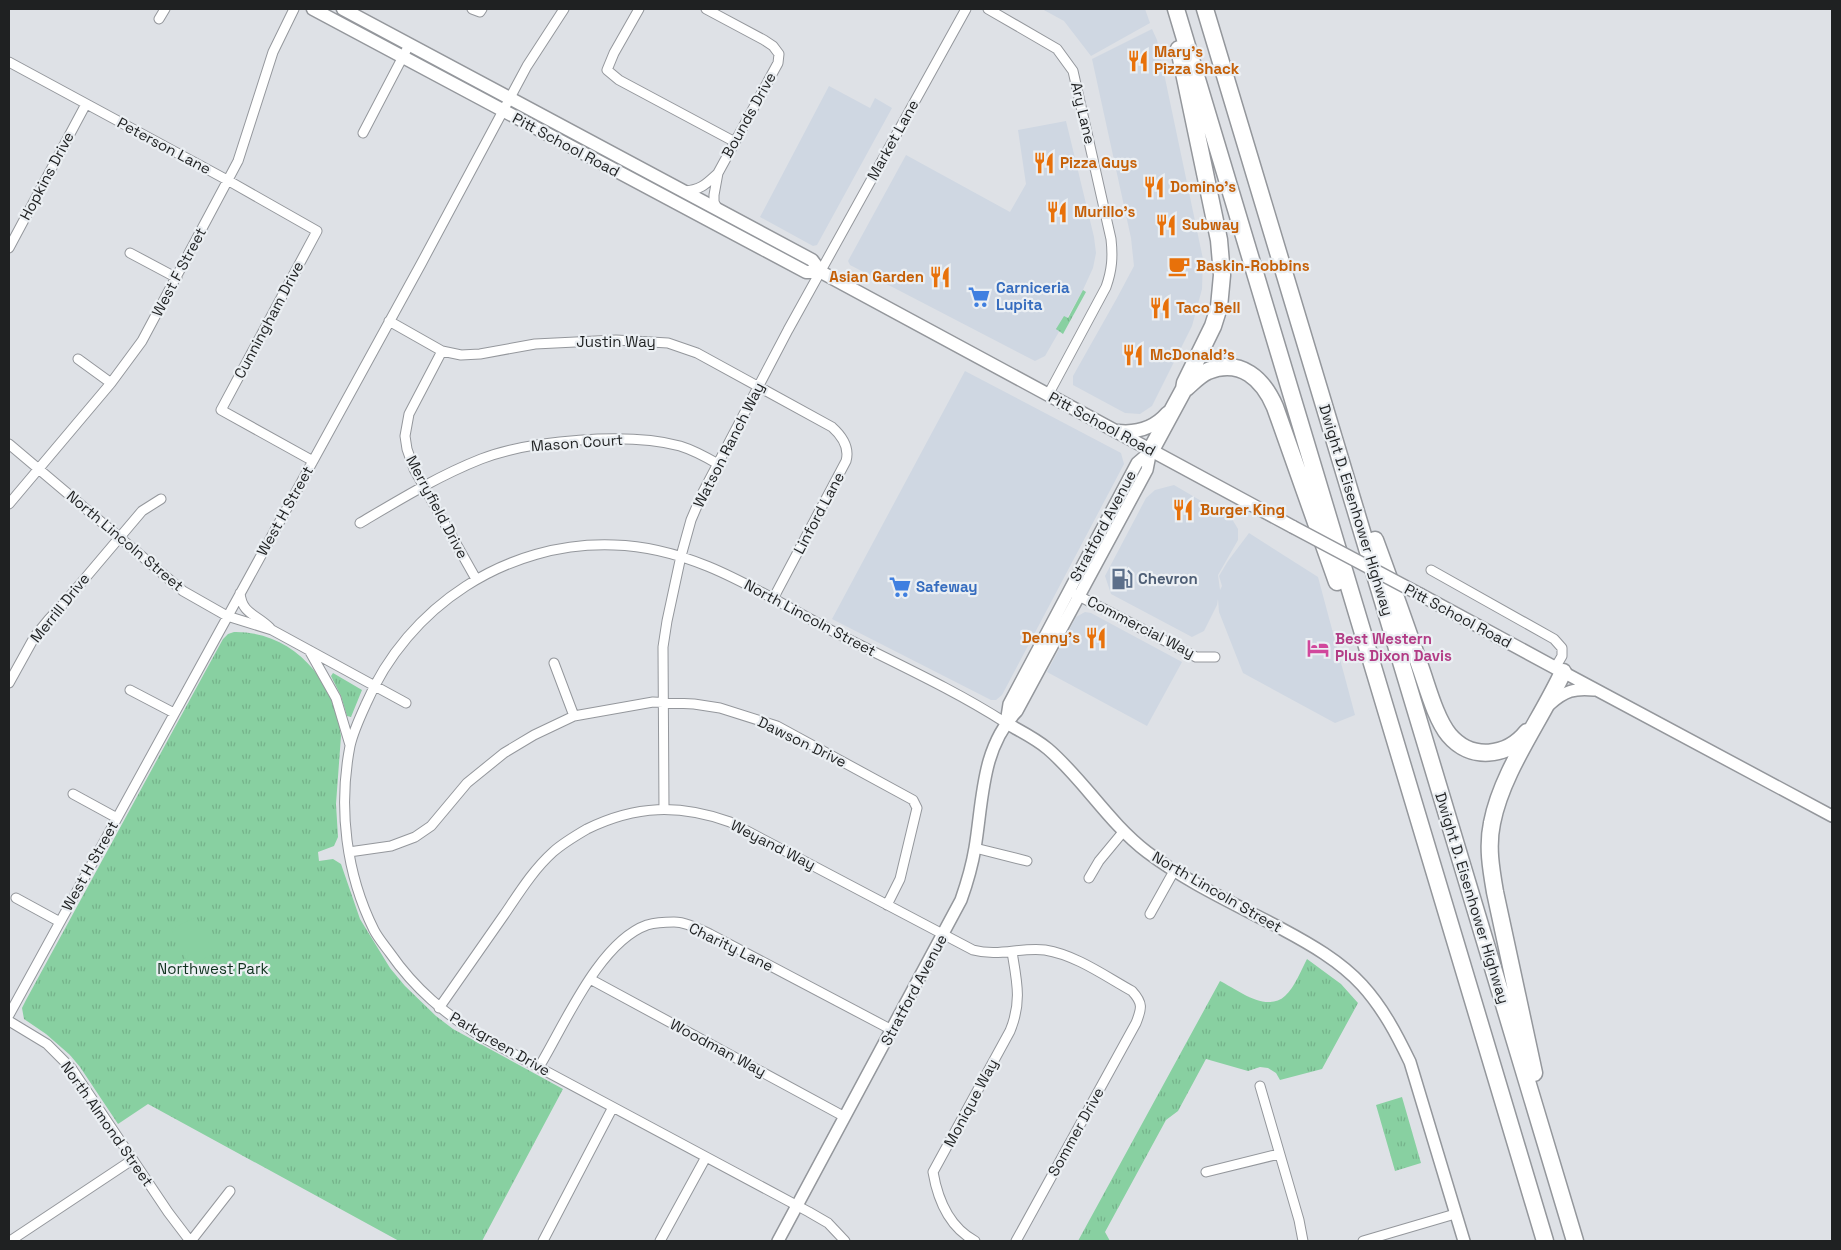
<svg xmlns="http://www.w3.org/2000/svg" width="1841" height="1250" font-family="'Space Grotesk',sans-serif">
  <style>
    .built { fill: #cfd7e2 }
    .grass { fill: url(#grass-tufts) }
    .pitch { fill: #88d0a1 }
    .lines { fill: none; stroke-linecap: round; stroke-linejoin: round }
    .minor-casing { stroke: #94979c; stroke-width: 11 }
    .tertiary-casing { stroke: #94979c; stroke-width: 14 }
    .secondary-casing { stroke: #94979c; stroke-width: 15 }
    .motorway-casing { stroke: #94979c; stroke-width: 19 }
    .minor { stroke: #fff; stroke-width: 9 }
    .tertiary { stroke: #fff; stroke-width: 11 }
    .secondary { stroke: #fff; stroke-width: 12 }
    .motorway { stroke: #fff; stroke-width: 16 }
    .secondary-bridge-casing { stroke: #94979c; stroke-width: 15; stroke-linecap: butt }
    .secondary-bridge { stroke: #fff; stroke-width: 12 }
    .labels { text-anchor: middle; stroke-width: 4.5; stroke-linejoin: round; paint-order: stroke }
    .food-label { font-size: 15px; font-weight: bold; fill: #c56008; stroke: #ebeff3; text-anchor: start }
    .street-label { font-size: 15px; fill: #1f2122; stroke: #ebeff3 }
    .shop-label { font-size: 15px; font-weight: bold; fill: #366cbe; stroke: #ebeff3; text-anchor: start }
    .service-label { font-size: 15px; font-weight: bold; fill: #4e5e75; stroke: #ebeff3; text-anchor: start }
    .hotel-label { font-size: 15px; font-weight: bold; fill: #b23c85; stroke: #ebeff3; text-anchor: start }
    .park-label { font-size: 15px; fill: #0f321e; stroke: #ebeff3 }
  </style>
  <defs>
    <pattern id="grass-tufts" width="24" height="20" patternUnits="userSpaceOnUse" patternTransform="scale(1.25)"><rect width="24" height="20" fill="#88d0a1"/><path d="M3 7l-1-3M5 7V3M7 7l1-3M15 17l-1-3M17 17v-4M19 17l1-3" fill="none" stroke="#75b28a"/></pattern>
  </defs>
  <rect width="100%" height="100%" fill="#dee1e6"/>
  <path class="built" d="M1042 9H1145L1150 23 1091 56 1064 21Z
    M1152 29 1157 40 1203 259 1202 289 1192 326 1152 406 1140 414 1125 413 1073 385V376L1117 298 1134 266 1131 238 1092 59Z
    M829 86 870 108 875 98 892 108 817 245 813 246 760 217Z
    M1066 121 1094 237 1096 253 1093 268 1082 292 1045 356 1035 361 850 265 848 261 906 155 1010 212 1026 184 1018 130Z
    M965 371 1121 453 1124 464 1002 695 996 700H991L832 619Z
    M1174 485 1232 519 1238 529V540L1218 575 1220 590 1222 586 1219 576 1228 561 1249 533 1318 577 1355 715 1335 723 1243 673 1219 612 1218 599 1217 605 1204 631 1192 637 1111 594 1105 576 1146 498 1155 490Z
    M1085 612 1091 613 1182 662 1147 726 1047 672 1076 617Z"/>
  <path class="grass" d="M1083 290 1086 292 1063 334 1056 329 1064 316 1068 318Z
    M234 632C293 631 335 680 341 736L336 804 338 837 334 846 318 852 319 861 333 859 341 864 360 919 390 968 405 986 436 1016 453 1029 563 1089 482 1241H399L148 1104 118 1124 80 1067 70 1055 46 1034 24 1019 22 1008 26 1000 223 639 228 634Z
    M333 673 362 690 351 717 347 716 341 696 331 676Z
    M1307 959 1341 984 1358 1003 1322 1069 1280 1080 1276 1073 1268 1068 1260 1067 1248 1071 1206 1059 1178 1111 1166 1120 1105 1232 1110 1241H1078L1220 981C1238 990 1266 1013 1285 996 1295 987 1301 970 1307 959Z
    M1402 1097 1421 1163 1395 1171 1376 1105Z"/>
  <path class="pitch" d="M196 917 214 954 189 966 171 929Z"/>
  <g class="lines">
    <g class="minor-casing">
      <path id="minor" d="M472 9 480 12 482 9
        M639 9 614 53 607 70 619 80 735 142
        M706 9 764 40 773 46 779 54 778 63 718 173 714 195V202L718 210
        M988 9 1057 49 1073 71 1111 239C1113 257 1112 270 1106 287L1048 395
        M159 19 165 9
        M9 62 229 181 317 231 221 410 313 461
        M363 133 409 45
        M684 191C701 190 706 184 718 173
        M9 248 86 104
        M130 253 177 278
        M389 321 442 351 461 355 480 354 535 344 616 340 668 343 697 353 832 427C842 436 850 447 846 461L773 599
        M442 351 409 414 405 436 407 449 414 469 476 579
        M78 359 111 383
        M9 444 183 591 227 616 272 630 406 703
        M9 504 111 383 142 341 238 161 273 52 294 9
        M360 523C399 500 438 476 481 459 530 440 628 432 680 446 693 450 706 457 718 464
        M1431 570 1554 639 1562 648V656L1555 668
        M240 593C242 614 256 614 270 628
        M1075 594 1196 657H1215
        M309 650 336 698 350 745
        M554 663 574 716
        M9 683 35 636 49 619 65 602 142 511 161 499
        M130 690 174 713
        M73 794 117 818
        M664 809 663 647 667 621 681 556 691 520 703 492 788 330 966 9
        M975 848 1027 861
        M349 852 391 846 415 837 431 826 467 783 504 753 534 735 574 716 653 702 694 704 720 708 777 726 913 800 917 808 900 879 887 905
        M1089 878 1099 861 1123 832
        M16 898 60 922
        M1150 914 1174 871
        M590 979 845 1117
        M439 1008C461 977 482 946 504 915 519 893 533 870 553 852 563 843 575 836 587 829 636 805 679 804 730 822L973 950C999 957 1020 947 1045 950 1076 955 1105 976 1132 991 1143 1003 1142 1008 1136 1023L1016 1241
        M9 1015 421 264 527 66 564 9
        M9 1021 47 1044 72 1069 168 1212 190 1241
        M539 1067C564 1026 599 942 647 925 654 923 666 922 674 922 686 922 699 929 710 934L892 1030
        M1260 1086 1299 1220 1303 1241
        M1206 1172 1279 1154
        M10 1241 132 1160
        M191 1241 230 1191
        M543 1241 613 1107
        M660 1241 706 1157
        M845 1241 828 1223 809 1212 482 1037C445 1014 415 989 390 953 385 946 378 938 374 930 346 874 338 808 350 746 353 732 360 717 366 704 408 606 507 541 614 545 698 547 768 598 840 635 895 663 953 689 1006 723
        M975 1241C949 1227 938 1201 933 1172L1010 1031C1022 1002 1017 982 1012 952
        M1363 1241 1455 1214"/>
    </g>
    <g class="tertiary-casing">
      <path id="tertiary" d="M1563 672 1832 816
        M1550 704C1565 691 1574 688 1594 690
        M1006 723C1020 731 1035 738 1048 749 1084 780 1108 822 1147 852 1188 883 1237 905 1282 929 1310 944 1340 961 1362 985 1383 1008 1397 1035 1410 1062L1464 1241
        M1006 723 1009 704 1137 463 1151 451
        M778 1241 961 900C967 883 972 866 975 848 983 800 981 748 1017 711L1147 470 1151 450"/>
    </g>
    <g class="secondary-casing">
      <path id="secondary" d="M313 9 806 272H821
        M343 9 812 260 821 272 1293 527
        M1118 431C1137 433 1154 428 1167 413
        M1421 595 1563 672"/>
    </g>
    <g class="motorway-casing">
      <path id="motorway" d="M1176 9 1545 1241
        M1205 9 1575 1241
        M1186 388C1193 382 1199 375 1208 371 1241 358 1263 379 1275 407L1337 582
        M1151 450 1184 389 1185 383 1213 326 1219 307 1222 275 1219 240 1179 49
        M1375 540C1391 583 1406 626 1421 669 1428 689 1436 719 1449 735 1471 761 1507 757 1527 732
        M1534 1073 1495 892C1491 869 1487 846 1492 823 1502 771 1541 720 1563 672"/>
    </g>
    <use href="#minor" class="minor"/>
    <use href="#tertiary" class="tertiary"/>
    <use href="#secondary" class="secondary"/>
    <use href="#motorway" class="motorway"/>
    <g class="secondary-bridge-casing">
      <path id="secondary-bridge" d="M1293 527 1421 595"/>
    </g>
    <use href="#secondary-bridge" class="secondary-bridge"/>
  </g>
  <defs>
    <g id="restaurant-bare" transform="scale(1.725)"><path d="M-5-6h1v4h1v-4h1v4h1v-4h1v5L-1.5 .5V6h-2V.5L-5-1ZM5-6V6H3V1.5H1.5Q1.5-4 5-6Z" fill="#e8710a" stroke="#ebeff3" stroke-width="2.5" paint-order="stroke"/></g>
    <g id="cafe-bare" transform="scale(1.725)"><path d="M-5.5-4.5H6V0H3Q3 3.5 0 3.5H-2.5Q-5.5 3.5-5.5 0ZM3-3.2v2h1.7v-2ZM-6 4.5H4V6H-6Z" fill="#e8710a" stroke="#ebeff3" stroke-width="2.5" paint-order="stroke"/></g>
    <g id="supermarket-bare" transform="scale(1.725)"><path d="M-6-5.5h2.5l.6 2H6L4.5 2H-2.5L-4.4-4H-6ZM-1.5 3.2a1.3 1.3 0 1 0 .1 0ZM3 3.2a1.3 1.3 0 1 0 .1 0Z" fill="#3f7fe0" stroke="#ebeff3" stroke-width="2.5" paint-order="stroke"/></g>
    <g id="fuel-bare" transform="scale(1.725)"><path d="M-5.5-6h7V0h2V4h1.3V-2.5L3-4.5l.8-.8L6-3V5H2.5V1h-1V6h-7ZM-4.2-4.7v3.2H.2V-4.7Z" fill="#5c6f8a" stroke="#ebeff3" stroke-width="2.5" paint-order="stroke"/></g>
    <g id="hotel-bare" transform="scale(1.725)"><path d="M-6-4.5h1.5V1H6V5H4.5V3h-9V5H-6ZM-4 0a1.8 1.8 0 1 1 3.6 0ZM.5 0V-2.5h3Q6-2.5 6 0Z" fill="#d1479c" stroke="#ebeff3" stroke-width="2.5" paint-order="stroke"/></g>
  </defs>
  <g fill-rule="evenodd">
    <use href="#restaurant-bare" x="1138" y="61"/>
    <use href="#restaurant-bare" x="1044" y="163"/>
    <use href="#restaurant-bare" x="1154" y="187"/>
    <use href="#restaurant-bare" x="1057" y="212"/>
    <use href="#restaurant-bare" x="1166" y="225"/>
    <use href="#cafe-bare" x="1179" y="266"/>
    <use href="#restaurant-bare" x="940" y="277"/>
    <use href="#supermarket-bare" x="979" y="297"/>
    <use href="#restaurant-bare" x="1160" y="308"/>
    <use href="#restaurant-bare" x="1133" y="355"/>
    <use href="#restaurant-bare" x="1183" y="510"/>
    <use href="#fuel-bare" x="1122" y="579"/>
    <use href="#supermarket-bare" x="900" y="587"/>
    <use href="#restaurant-bare" x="1096" y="638"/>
    <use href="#hotel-bare" x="1318" y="648"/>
  </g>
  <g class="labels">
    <g class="food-label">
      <text x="1154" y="57">Mary's<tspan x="1154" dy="17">Pizza Shack</tspan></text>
      <text x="1060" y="168">Pizza Guys</text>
      <text x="1170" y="192">Domino's</text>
      <text x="1074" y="217">Murillo's</text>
      <text x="1182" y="230">Subway</text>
      <text x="1196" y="271">Baskin-Robbins</text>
      <text x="924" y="282" text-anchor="end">Asian Garden</text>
      <text x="1176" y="313">Taco Bell</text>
      <text x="1150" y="360">McDonald's</text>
      <text x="1200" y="515">Burger King</text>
      <text x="1080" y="643" text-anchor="end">Denny's</text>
    </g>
    <g class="street-label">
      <text transform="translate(1083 113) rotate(77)" y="5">Ary Lane</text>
      <text transform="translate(749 115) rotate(-61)" y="5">Bounds Drive</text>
      <text transform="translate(893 140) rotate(-61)" y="5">Market Lane</text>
      <text transform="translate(566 145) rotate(28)" y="5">Pitt School Road</text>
      <text transform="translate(164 146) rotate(28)" y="5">Peterson Lane</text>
      <text transform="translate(47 176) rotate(-62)" y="5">Hopkins Drive</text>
      <text transform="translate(179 272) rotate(-62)" y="5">West F Street</text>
      <text transform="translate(269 320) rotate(-62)" y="5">Cunningham Drive</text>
      <text x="616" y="347">Justin Way</text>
      <text transform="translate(1102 424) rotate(28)" y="5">Pitt School Road</text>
      <text transform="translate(577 443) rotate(-4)" y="5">Mason Court</text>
      <text transform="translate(729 445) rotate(-63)" y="5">Watson Ranch Way</text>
      <text transform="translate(437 507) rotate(62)" y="5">Merryfield Drive</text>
      <text transform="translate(1356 510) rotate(73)" y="5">Dwight D. Eisenhower Highway</text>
      <text transform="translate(285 511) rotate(-61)" y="5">West H Street</text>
      <text transform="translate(819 513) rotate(-62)" y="5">Linford Lane</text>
      <text transform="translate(1103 526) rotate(-62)" y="5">Stratford Avenue</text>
      <text transform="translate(125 541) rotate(40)" y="5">North Lincoln Street</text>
      <text transform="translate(60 608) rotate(-51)" y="5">Merrill Drive</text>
      <text transform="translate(1458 616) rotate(28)" y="5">Pitt School Road</text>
      <text transform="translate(810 618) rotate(28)" y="5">North Lincoln Street</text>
      <text transform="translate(1141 627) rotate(27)" y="5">Commercial Way</text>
      <text transform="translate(802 742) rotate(26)" y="5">Dawson Drive</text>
      <text transform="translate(773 845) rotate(27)" y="5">Weyand Way</text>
      <text transform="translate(90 866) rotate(-61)" y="5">West H Street</text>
      <text transform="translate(1217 892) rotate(30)" y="5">North Lincoln Street</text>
      <text transform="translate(1472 898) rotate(73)" y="5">Dwight D. Eisenhower Highway</text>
      <text transform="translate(731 947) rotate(26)" y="5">Charity Lane</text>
      <text transform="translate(914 990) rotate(-62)" y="5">Stratford Avenue</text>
      <text transform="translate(500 1044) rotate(30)" y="5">Parkgreen Drive</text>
      <text transform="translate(718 1048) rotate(28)" y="5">Woodman Way</text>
      <text transform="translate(971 1103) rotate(-62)" y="5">Monique Way</text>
      <text transform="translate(107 1124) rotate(55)" y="5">North Almond Street</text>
      <text transform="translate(1076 1132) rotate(-61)" y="5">Sommer Drive</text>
    </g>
    <g class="shop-label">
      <text x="996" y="293">Carniceria<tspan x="996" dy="17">Lupita</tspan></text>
      <text x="916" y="592">Safeway</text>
    </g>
    <g class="service-label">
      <text x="1138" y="584">Chevron</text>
    </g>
    <g class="hotel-label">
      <text x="1335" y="644">Best Western<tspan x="1335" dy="17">Plus Dixon Davis</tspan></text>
    </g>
    <g class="park-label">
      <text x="213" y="974">Northwest Park</text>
    </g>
  </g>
  <rect width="1841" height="1250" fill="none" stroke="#1f2122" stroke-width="20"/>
</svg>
